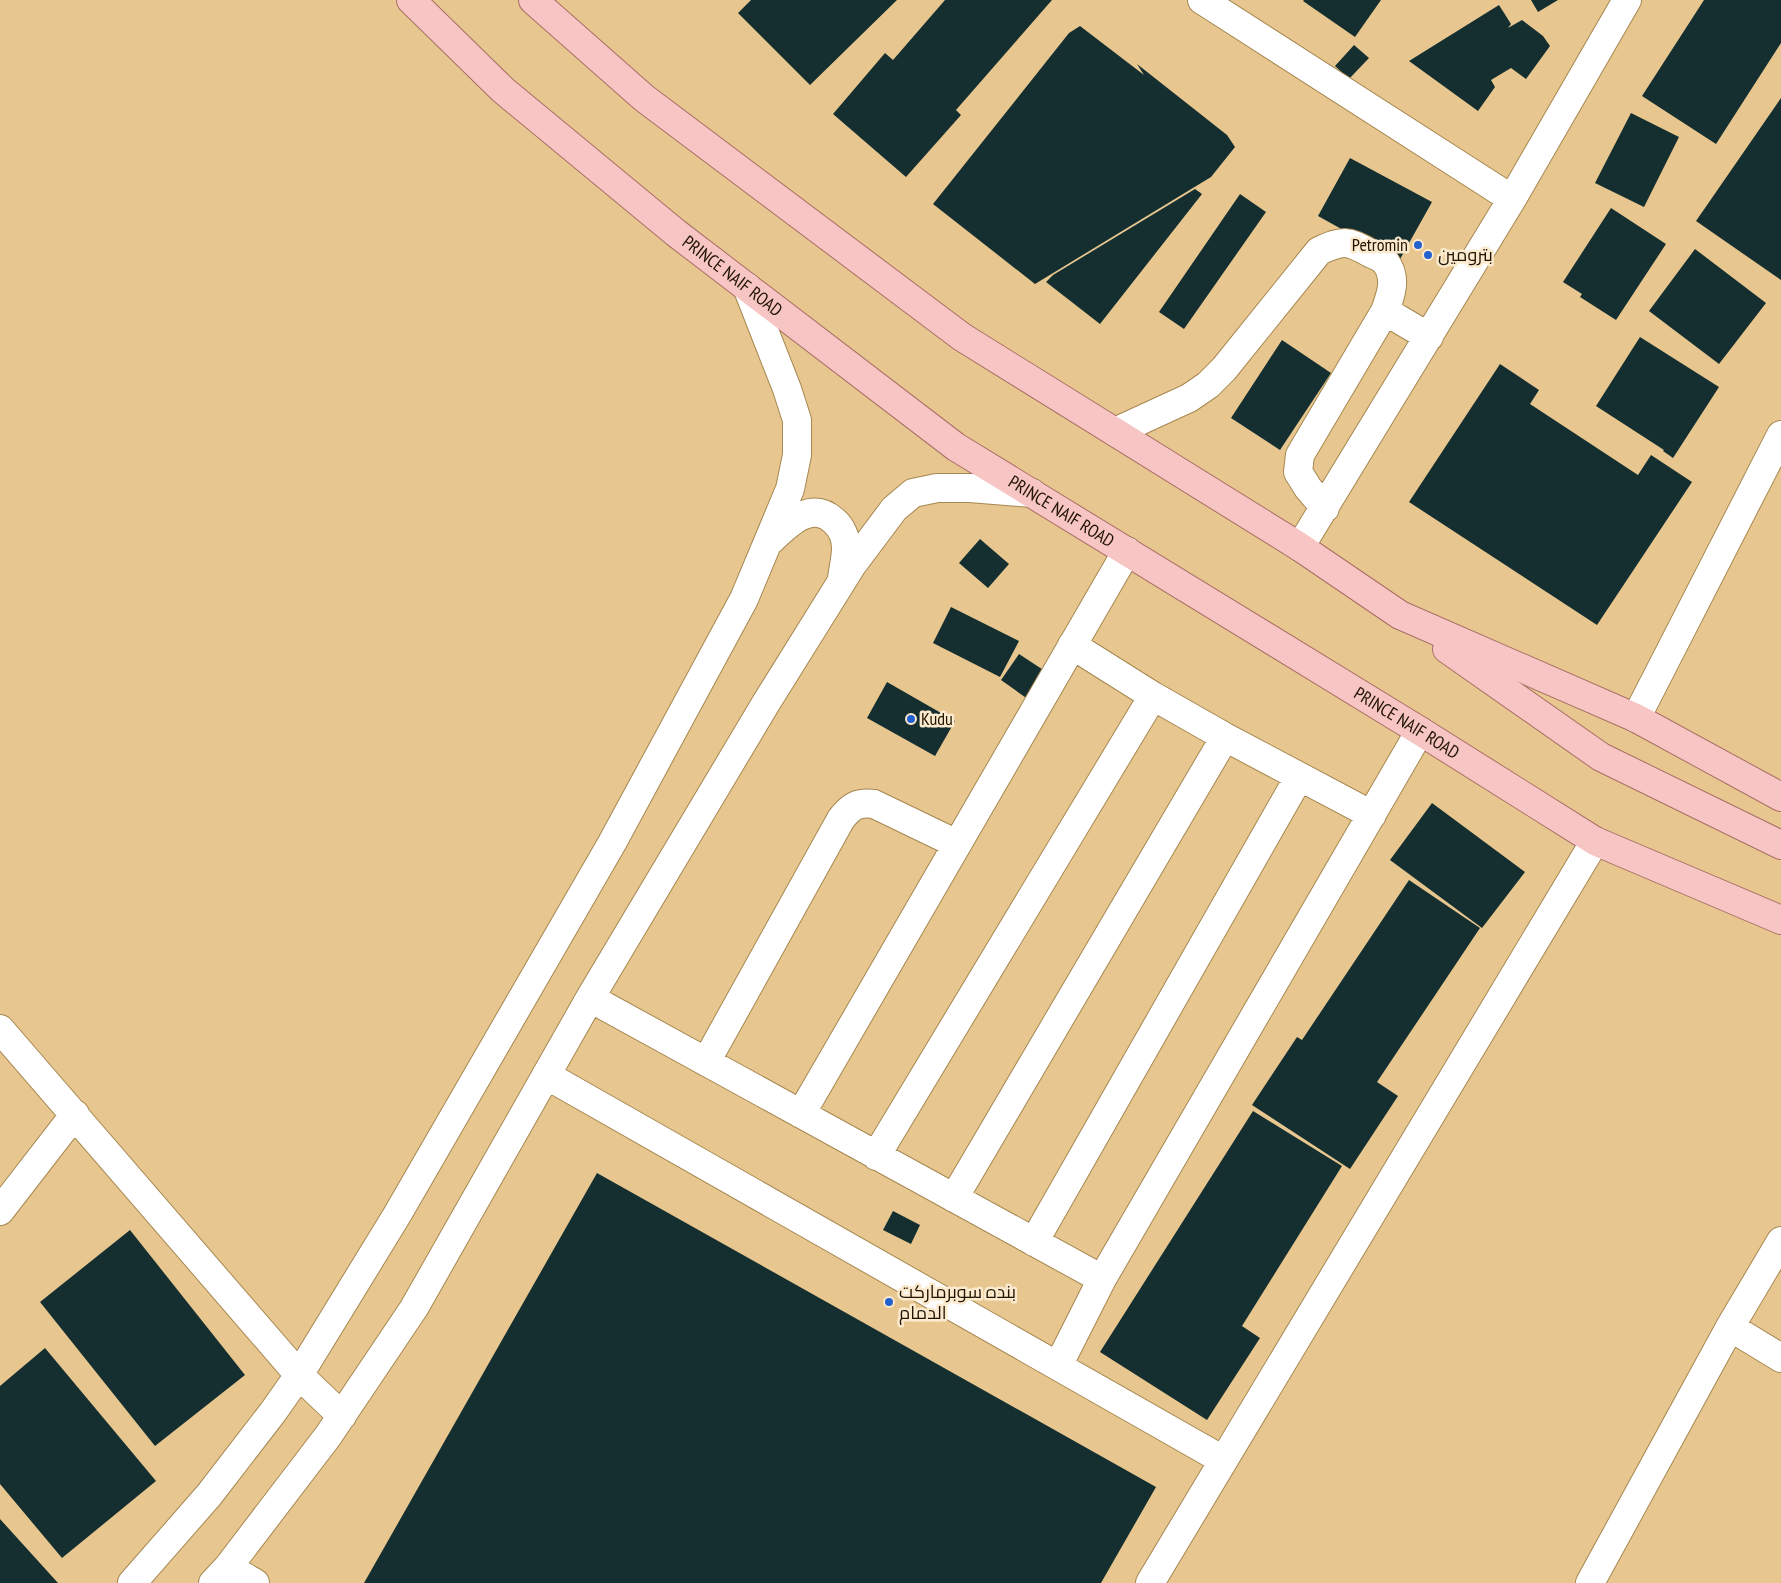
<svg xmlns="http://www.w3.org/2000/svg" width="1781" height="1583" font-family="'PT Sans Narrow',Cairo,sans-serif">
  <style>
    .building { fill: #152f31 }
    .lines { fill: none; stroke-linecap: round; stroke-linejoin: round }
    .minor-casing { stroke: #a68751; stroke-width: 30 }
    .major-casing { stroke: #a96e66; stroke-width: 30 }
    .minor { stroke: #fff; stroke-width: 28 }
    .major { stroke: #f7c5c4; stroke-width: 28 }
    .poi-dot { fill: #2362ce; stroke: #fbeace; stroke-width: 2 }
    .labels { text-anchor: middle; stroke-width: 5; stroke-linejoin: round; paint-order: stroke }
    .poi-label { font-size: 18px; fill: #211501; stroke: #fbeace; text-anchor: start }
    .street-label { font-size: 18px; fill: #211501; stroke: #fbeace }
  </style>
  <rect width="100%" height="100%" fill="#e7c78f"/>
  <path class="building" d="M751 0H897L810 85 738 13Z
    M945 0H1052L956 110 961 115 906 177 833 114 885 53 893 60Z
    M1304 0H1381L1355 37 1303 1Z
    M1531 0H1558L1538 12Z
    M1704 0H1781V43L1716 144 1642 96Z
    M1499 5 1511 24 1508 28 1522 20 1543 36 1550 46 1526 79 1511 68 1491 80 1495 87 1478 111 1409 61Z
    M1080 26 1144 75 1137 64 1227 135 1235 147 1211 177 1035 284 933 204 1069 33Z
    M1354 45 1369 58 1349 79 1335 66Z
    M1781 98V280L1696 221Z
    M1631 113 1679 137 1644 207 1595 183Z
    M1350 158 1432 202 1399 261 1318 216Z
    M1195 189 1202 194 1100 324 1046 282 1053 275Z
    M1240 194 1266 212 1184 329 1159 312Z
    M1611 208 1666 244 1616 320 1580 297 1582 294 1563 282Z
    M1695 249 1766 303 1719 364 1649 311Z
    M1640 337 1719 387 1673 458 1663 451 1664 450 1596 406Z
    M1282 340 1331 373 1280 450 1231 418Z
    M1500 364 1539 390 1530 404 1638 475 1651 455 1692 482 1597 625 1409 502Z
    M980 539 1009 564 988 588 959 563Z
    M951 607 1019 641 1000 677 933 643Z
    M1019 654 1051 675 1032 702 1001 680Z
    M887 682 955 721 935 756 867 718Z
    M1432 803 1525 872 1482 928 1390 860Z
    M1409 880 1480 928 1377 1082 1398 1096 1350 1169 1252 1105 1297 1037 1302 1040Z
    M1253 1111 1342 1166 1242 1326 1260 1338 1207 1420 1100 1352Z
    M597 1173 1156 1487 1101 1583H364Z
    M893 1211 920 1225 911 1244 883 1230Z
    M130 1230 245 1375 155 1446 40 1302Z
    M45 1348 156 1481 62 1558 0 1484V1386Z
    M0 1519 58 1583H0Z"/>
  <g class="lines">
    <g class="minor-casing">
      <path id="minor" d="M1202 0 1512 199
        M1385 311 1429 337
        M1115 432 1189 398 1208 385 1224 369 1319 251C1343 240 1347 240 1370 253 1374 255 1383 258 1386 263 1397 278 1391 295 1385 311L1300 455 1298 472 1308 488 1325 508
        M771 540C788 524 811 500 834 521 841 527 846 537 846 548 846 558 843 569 842 579
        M1300 547 1512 199 1627 0
        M1072 645 1153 696 1225 737 1372 815
        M1636 718 1781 435
        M590 998 1102 1279
        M0 1029 299 1375 342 1416
        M706 1062 841 819C851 806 858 802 874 804L957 844
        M546 1075 1223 1460
        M801 1114 1127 551
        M876 1156 1153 696
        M954 1198 1225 737
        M0 1211 75 1114
        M1034 1242 1299 777
        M1730 1327 1781 1358
        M1058 1366 1102 1279 1420 731
        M228 1567 255 1583
        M132 1583 209 1495 273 1412 299 1375 397 1215 612 843 744 599 790 489 797 455V420L787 389 747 287
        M213 1583 228 1567 328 1436 414 1308 590 998 766 703 852 565 894 509 913 493 937 488H970L1032 493
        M1150 1583 1595 841
        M1590 1583 1730 1327 1781 1241"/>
    </g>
    <g class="major-casing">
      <g id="major">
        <path id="s1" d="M411 0 503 90 676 233 956 447 1420 731 1595 841 1781 920"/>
        <path d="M533 0 644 98 962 337 1300 547 1400 615 1636 718 1781 797"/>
        <path d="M1447 649 1601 757 1781 845"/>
      </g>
    </g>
    <use href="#minor" class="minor"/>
    <use href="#major" class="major"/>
  </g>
  <g class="poi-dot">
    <circle cx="1418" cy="245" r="5"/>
    <circle cx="1428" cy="255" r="5"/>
    <circle cx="911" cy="719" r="5"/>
    <circle cx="889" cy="1302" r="5"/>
  </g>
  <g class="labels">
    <g class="poi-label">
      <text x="1408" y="251" text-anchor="end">Petromin</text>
      <text x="1438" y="261">بترومين</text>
      <text x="921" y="725">Kudu</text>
      <text x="899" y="1298">بنده سوبرماركت<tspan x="899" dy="21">الدمام</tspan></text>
    </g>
    <g class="street-label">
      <text dy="6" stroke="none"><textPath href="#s1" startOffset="424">PRINCE NAIF ROAD</textPath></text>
      <text dy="6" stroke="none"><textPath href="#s1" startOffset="829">PRINCE NAIF ROAD</textPath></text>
      <text dy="6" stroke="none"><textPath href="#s1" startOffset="1234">PRINCE NAIF ROAD</textPath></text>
    </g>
  </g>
</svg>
